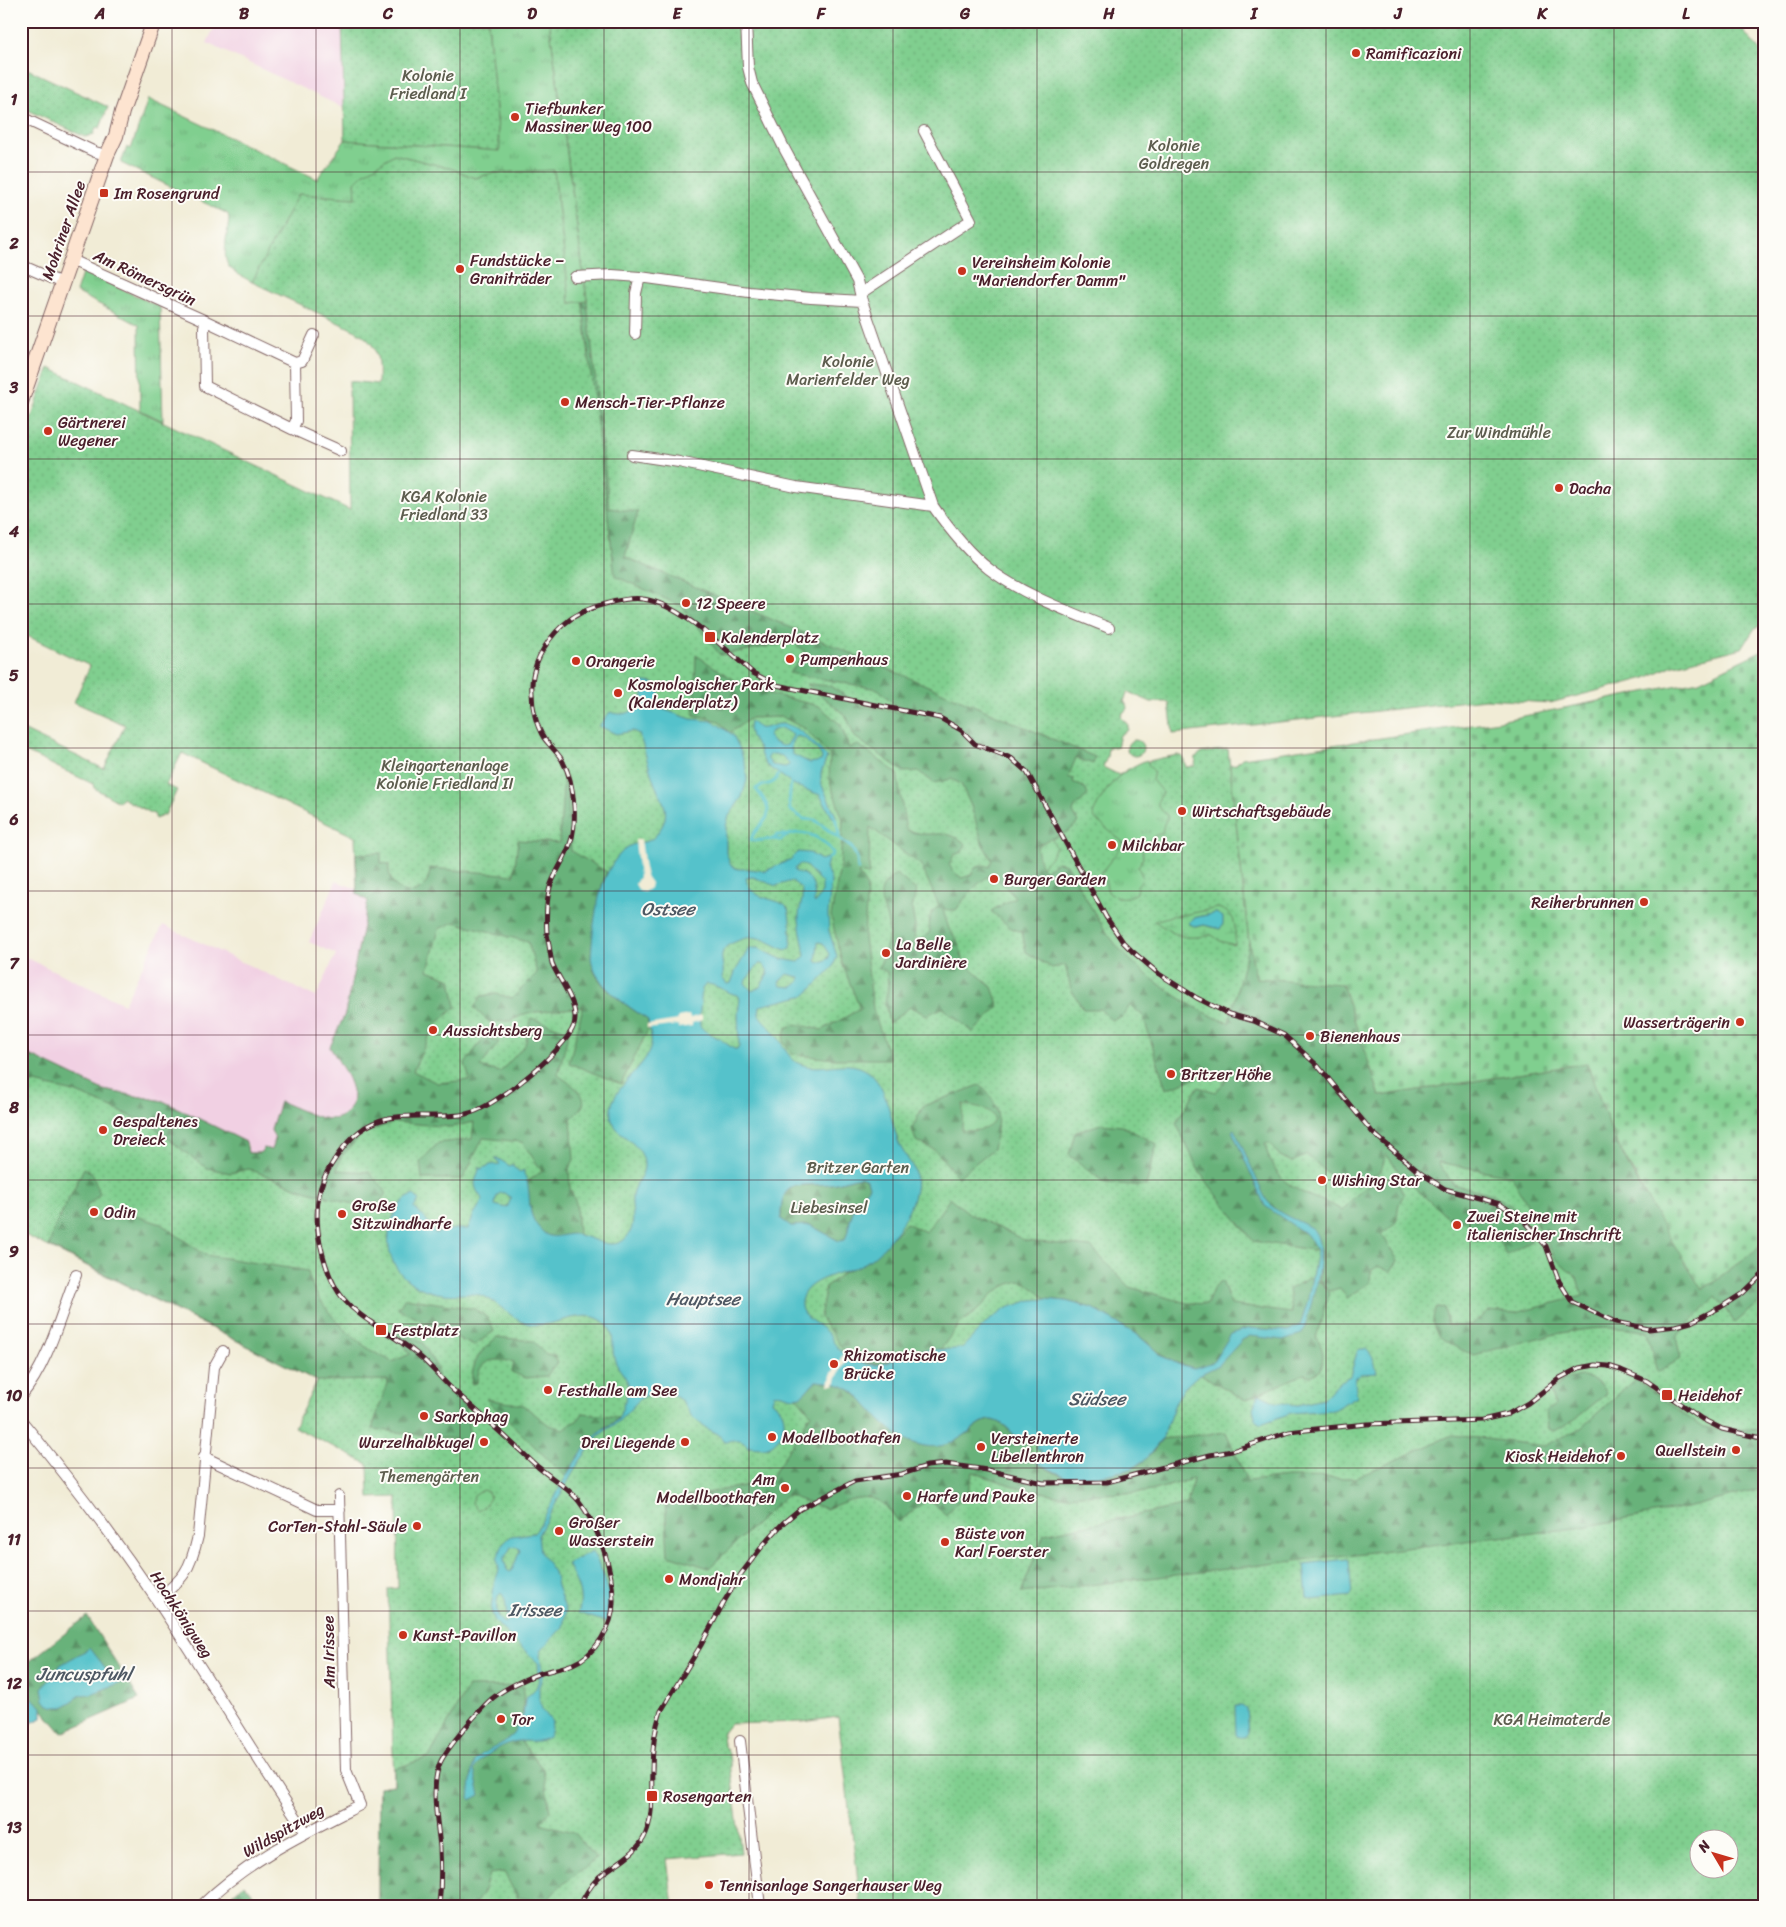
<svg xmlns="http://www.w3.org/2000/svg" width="1786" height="1927" font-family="Sriracha,sans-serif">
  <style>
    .built { fill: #f1d0e3 }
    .grass { fill: url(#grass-dots); stroke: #65775d; fill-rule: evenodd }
    .forest { fill: url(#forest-firs); stroke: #596852 }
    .wetland { fill: url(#wetland-marsh); stroke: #65775d; fill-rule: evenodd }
    .cemetery { fill: url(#cemetery-stones); stroke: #65775d }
    .park { fill: url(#park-tufts); stroke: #65775d }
    .water { fill: #54c2cb; stroke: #4f707b; fill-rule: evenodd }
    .pier { fill: #f1ecd6 }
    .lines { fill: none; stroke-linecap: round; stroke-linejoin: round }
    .stream { stroke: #54c2cb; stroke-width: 3 }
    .minor-casing { stroke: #846767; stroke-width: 12 }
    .secondary-casing { stroke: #846767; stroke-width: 16 }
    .minor { stroke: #fff; stroke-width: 10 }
    .secondary { stroke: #fde4d0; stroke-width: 14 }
    .rail-casing { stroke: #4a1f2b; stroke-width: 5 }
    .rail { stroke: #fdfcf7; stroke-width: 3; stroke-dasharray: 9; stroke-linecap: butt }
    .grid { fill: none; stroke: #4a1f2b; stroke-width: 1; stroke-opacity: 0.55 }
    .poi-dot { fill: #c8321e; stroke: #fdfcf7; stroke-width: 2 }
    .labels { text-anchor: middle; stroke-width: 4; stroke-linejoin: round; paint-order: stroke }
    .poi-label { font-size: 16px; fill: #4a1f2b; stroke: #fdfcf7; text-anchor: start }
    .park-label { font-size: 16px; fill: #5d5d4e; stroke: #fdfcf7 }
    .street-label { font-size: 16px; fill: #4a1f2b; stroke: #fdfcf7 }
    .water-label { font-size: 18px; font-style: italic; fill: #4e5863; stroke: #fdfcf7 }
    .neatline { fill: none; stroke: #4a1f2b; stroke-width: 2 }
    .grid-label { font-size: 16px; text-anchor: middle; font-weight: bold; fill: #4a1f2b }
  </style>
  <defs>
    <pattern id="grass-dots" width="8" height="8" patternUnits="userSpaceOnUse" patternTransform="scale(1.25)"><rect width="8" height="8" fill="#80cf8f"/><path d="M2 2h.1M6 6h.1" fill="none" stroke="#70b17c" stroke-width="1.8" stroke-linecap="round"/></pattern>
    <pattern id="forest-firs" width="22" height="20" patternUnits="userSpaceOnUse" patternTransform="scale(1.25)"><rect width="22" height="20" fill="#68b27a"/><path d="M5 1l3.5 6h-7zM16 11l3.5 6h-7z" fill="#589064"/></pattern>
    <pattern id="wetland-marsh" width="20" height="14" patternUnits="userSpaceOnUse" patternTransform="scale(1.25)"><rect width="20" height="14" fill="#80cf8f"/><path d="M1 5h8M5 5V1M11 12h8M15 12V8" fill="none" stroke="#70b17c"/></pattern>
    <pattern id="cemetery-stones" width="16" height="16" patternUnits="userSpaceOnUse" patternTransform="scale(1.25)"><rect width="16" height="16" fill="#80cf8f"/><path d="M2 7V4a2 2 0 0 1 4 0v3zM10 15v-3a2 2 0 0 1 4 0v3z" fill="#70b17c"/></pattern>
    <pattern id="park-tufts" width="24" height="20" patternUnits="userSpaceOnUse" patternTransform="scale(1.25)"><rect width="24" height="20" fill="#80cf8f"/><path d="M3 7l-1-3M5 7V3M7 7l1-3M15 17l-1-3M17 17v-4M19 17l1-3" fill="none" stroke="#70b17c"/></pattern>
  </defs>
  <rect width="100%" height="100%" fill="#fdfcf7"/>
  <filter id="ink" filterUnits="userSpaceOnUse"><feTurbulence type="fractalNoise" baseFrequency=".02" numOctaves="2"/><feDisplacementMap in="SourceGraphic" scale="10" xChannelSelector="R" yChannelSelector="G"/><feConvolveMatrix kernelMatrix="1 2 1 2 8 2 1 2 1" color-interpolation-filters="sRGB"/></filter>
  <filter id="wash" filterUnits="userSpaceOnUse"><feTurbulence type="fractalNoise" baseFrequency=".0096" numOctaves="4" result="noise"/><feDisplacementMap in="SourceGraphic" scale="20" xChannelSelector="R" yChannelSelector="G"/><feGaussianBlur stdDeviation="1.12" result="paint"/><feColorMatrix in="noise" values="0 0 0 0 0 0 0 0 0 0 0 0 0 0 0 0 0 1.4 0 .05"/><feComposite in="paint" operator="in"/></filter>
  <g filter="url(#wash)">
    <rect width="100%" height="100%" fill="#f1ecd6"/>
    <path class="built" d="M216 21H342L344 108 207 43 217 22Z
      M336 881 357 889V894L368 901 345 1014 330 1047 352 1086 353 1095 349 1111 338 1118H322L272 1134 275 1139 271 1150 268 1149 260 1153H248V1145L163 1101 103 1090 21 1051V955L124 1004 163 925 316 997 336 954 309 942Z"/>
    <path class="grass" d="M342 21H488L500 151 345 140Z
      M549 21H1735L1765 57V624L1755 628 1742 648 1671 666 1646 678 1550 703 1485 699 1173 734 1169 702H1151L1128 692 1124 701 1128 708 1123 713 1121 717 1128 725V730L1120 735 1117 747H1108L1107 757 1103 767 1119 775C1137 762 1156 759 1178 755L1183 757 1186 767 1195 766 1196 757 1201 753 1228 749 1249 942 1256 978 1702 1290 1765 1243V1906H861L838 1717 803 1722 730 1724 722 1734 723 1744 729 1754 741 1853 667 1859 673 1906H378L379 1787 394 1785 388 1589 398 1588 397 1497 369 1498 368 1464 294 1427 317 1381 21 1233V1051L103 1090 163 1101 246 1142 248 1153H260L264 1148 271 1150 275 1139 271 1130 280 1102C295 1107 312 1117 328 1119 335 1119 340 1118 346 1113 365 1096 339 1063 330 1047L345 1014 368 901 357 894 355 837 182 753 166 785 177 790 165 815 155 819V815L122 798 119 802 94 788 93 784 21 750V729L104 769 125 725 74 702 90 666 21 633V447L49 368 350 510 349 381 378 384C379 358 379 345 356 331L252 282 298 194 355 198V182L363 174 394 154 453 169 475 178 493 173 554 170 570 303 587 301ZM1698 1840H1728V1870H1698Z
      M21 66 108 107 100 128 96 127 94 134 85 137 21 107Z
      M1127 748a8 8 0 1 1 16 0a8 8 0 1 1-16 0Z"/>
    <path class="forest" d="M549 21 587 301 609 508 638 512 625 557 1095 757 1093 764 1076 758 1068 777 1074 779 1073 782 1085 788 1088 795 1075 807 1073 812 1078 822C1069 835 1053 837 1040 844L1041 867 1045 871 1057 862 1067 864C1083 891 1097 922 1117 946 1141 975 1194 1011 1229 1023L1249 942 1256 978 1343 983 1380 1096 1587 1063 1613 1135 1633 1174 1702 1290 1765 1243V1298L1735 1323 1716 1296 1676 1337 1681 1359 1657 1372 1647 1332C1590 1319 1529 1341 1473 1355 1454 1346 1423 1336 1436 1309L1444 1307 1448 1325 1471 1326 1488 1311 1515 1313 1582 1296 1577 1277 1555 1258 1512 1176 1438 1162 1453 1184 1493 1194 1514 1208 1531 1241 1506 1255 1494 1231 1476 1242 1465 1220 1448 1218 1404 1178 1386 1154 1381 1171 1358 1185 1339 1183 1307 1155 1292 1162 1280 1156 1270 1144 1265 1143C1271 1175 1289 1188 1317 1199 1326 1202 1334 1205 1342 1211 1358 1192 1368 1181 1395 1178L1404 1195C1395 1207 1400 1212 1395 1223 1392 1227 1386 1231 1382 1234L1398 1261 1390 1272 1378 1266 1371 1271 1370 1283 1347 1298 1340 1288 1329 1291 1319 1280 1321 1249 1312 1250 1253 1241 1200 1173 1176 1123 1198 1087 1216 1092 1226 1080 1201 1064 1196 1078 1166 1089 1143 1016 1130 1005 1123 1017 1111 1020 1100 1009H1083L1071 989 1065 965 1052 968 1026 952 1022 932 1011 928 991 911 1015 897 997 878 990 875C975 885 966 896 956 910H943L949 929 957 940 964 962 992 987 999 1007 973 1032 942 1008 927 1015 910 1007 889 1023 885 1003 888 987 887 972 879 968C882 958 890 939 889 930 886 904 869 893 896 874L916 890 912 910 915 926 914 945 930 932C929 920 928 913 939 906L921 865 870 827 869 875 858 873 867 887 864 937 873 1009 890 1059H834L792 1054 783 1041 786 1028 796 1024 822 1030 860 1009 842 963 831 916 840 867 843 820 829 779 830 756 805 729 782 717 751 718 729 733 719 721 694 715 696 655 746 688 819 706 841 725 849 748 858 745 897 773 906 830C912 831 917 833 923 834 942 835 948 830 966 844L962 852 954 855 949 865 955 873 962 878 971 875 975 868 984 865 989 867 992 860 983 845 971 806 961 784 951 779 934 783 918 771 904 772 855 737 846 716 807 684 830 686 861 706 904 713 878 689 789 673 806 653 794 642 720 655 683 607 615 576Z
      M564 775 567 781 571 851 607 872C600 887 598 905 596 921 594 935 591 949 592 963 595 987 630 1007 648 1020V1030L621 1084 569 1063 583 1007 527 1013 510 1021 489 1022 474 1008 481 996 496 994 512 998 537 973 528 942 454 922 439 929 428 970 451 979 456 1007 434 1026 413 1071 437 1083 470 1080 465 1064 485 1036 499 1042 480 1067 500 1072 525 1045 531 1018 569 1031 558 1075C566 1081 590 1094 582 1107 579 1111 575 1115 571 1119L574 1160 569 1168 570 1188 576 1203 578 1235C569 1234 559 1238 550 1237 530 1233 528 1198 527 1182L542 1171 522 1142 483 1138 463 1179H422L420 1162 438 1143 472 1139 474 1122 451 1127 395 1122 363 1133 341 1157 337 1170 369 1172C374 1180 383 1184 386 1193L381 1201 367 1208 301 1189 249 1169 230 1173 207 1168 186 1153 152 1125 74 1092 35 1083 21 1082V1051L103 1090 163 1101 246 1142 248 1153H260L264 1148 271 1150 275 1139 271 1130 280 1102C295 1107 312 1117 328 1119 335 1119 340 1118 346 1113 365 1096 339 1063 330 1047L345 1014 368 901 357 894 356 854 381 853V863L389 864C386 898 429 904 430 868L514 875 518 840 559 843Z
      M980 1085C1003 1106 999 1121 993 1149L958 1177 935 1150 916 1141 912 1129 923 1106Z
      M1101 1124 1122 1126 1157 1144 1146 1186 1105 1183 1069 1155 1075 1132Z
      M84 1168 93 1175 100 1194 86 1207 92 1221 124 1212 161 1224 205 1255 308 1271C311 1298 346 1334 369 1349 376 1354 385 1357 392 1362L410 1354 393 1329 423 1343 437 1368V1382C468 1402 466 1406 470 1441L372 1429 388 1380 317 1381 49 1246 54 1229Z
      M860 1177 867 1180 869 1186C864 1195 856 1202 853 1211 849 1221 849 1230 845 1240L839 1241 810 1225 790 1226 781 1219C780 1177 799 1187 830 1184 840 1183 850 1179 860 1177Z
      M950 1198 970 1214 1026 1241 1091 1247 1129 1287 1187 1303 1207 1304 1213 1289 1222 1281 1231 1305 1292 1313 1289 1289 1309 1278 1319 1281 1329 1293 1316 1338C1325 1348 1323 1359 1321 1370L1311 1376 1304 1374 1245 1400 1202 1375 1199 1367 1194 1368 1170 1361 1139 1336 1092 1308 1066 1301 1046 1299 1027 1283 1019 1281 1004 1286 993 1294 978 1310 960 1323 941 1349 909 1352 882 1364 865 1363 848 1357 820 1317 826 1286 844 1272 869 1260 906 1223 926 1232Z
      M405 1298 475 1309 488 1318 494 1331 474 1346 398 1309Z
      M497 1337 533 1341 546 1354 554 1355 558 1363 552 1368 547 1376 526 1378 512 1372 514 1362C494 1358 478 1358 477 1383L471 1384C473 1359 479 1353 497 1337Z
      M1582 1377C1595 1379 1601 1382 1606 1394L1575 1419 1555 1431 1548 1429 1546 1411 1555 1405 1550 1393 1565 1379Z
      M1635 1379 1703 1428 1765 1430V1488L1687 1508 1577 1528 1021 1593 1044 1534 1187 1505 1193 1479 1147 1492 1060 1496 1013 1486 973 1472 968 1491 946 1515 929 1498 899 1522C894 1516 887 1506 880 1502 864 1491 842 1503 826 1509L787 1495 709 1568 668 1555 665 1501 769 1481 811 1414 797 1397 803 1394 816 1381 836 1383 848 1388 911 1442C934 1449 951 1446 970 1431 976 1427 983 1420 991 1420 1005 1420 1011 1437 1023 1441V1443L1026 1445 1027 1443 1031 1447V1458C1040 1465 1054 1473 1066 1477 1080 1481 1126 1473 1138 1465 1149 1458 1155 1448 1162 1439L1226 1432 1247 1481 1289 1477 1355 1478 1452 1435 1544 1446 1581 1428Z
      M486 1399 523 1405 549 1425 563 1429 578 1420 583 1413 619 1417C614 1424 606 1426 600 1431 586 1445 576 1461 567 1478Z
      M87 1616 139 1699 62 1733 21 1685V1668Z
      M524 1686 521 1742 543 1769 550 1811 540 1823 573 1832 596 1859 559 1887 546 1902 517 1897 504 1872 489 1874 484 1890 474 1906H378L379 1787 394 1785V1769L429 1757 468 1687Z
      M244 1884 264 1906H220Z"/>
    <path class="wetland" d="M1218 908C1238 914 1235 926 1235 945L1220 941 1212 935C1182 940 1179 937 1154 921L1171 916 1188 914ZM1216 913 1220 929 1204 925 1196 927 1194 918Z"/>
    <path class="cemetery" d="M1765 649V1243L1702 1290 1658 1218 1613 1135 1587 1063 1380 1096 1342 984 1256 978 1249 942 1230 765 1236 764 1242 758 1499 721 1699 681Z"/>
    <path class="park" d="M488 21H549L587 301 570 303 554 170 493 173 475 178 453 169 394 154 363 174 355 182 356 198 298 194 252 282C245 278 237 274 231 269 220 259 228 233 229 219L228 214 121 163 127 147 131 149 148 99 317 179 345 140 500 151Z
      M83 271 160 307 163 421 140 410 139 325 76 292Z
      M1147 760 1149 766 1154 771 1152 780 1162 792 1158 801V807L1167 815V819L1164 824 1162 833 1154 836 1142 848 1143 858 1138 867 1143 878 1137 886 1136 893C1128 899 1115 899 1108 892L1105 879 1100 874 1124 843 1096 820 1093 814C1105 788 1120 770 1147 760Z
      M1051 838 1056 847 1050 858 1041 867 1037 848 1040 844Z
      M963 1104C974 1107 993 1107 994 1120 988 1132 974 1130 962 1131Z
      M483 1490 488 1492 490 1498 484 1507 477 1510 472 1503 474 1496Z"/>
    <path class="water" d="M642 682C667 681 655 696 662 709L691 719 713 721 733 735 739 747 745 764 747 780 742 797 729 816 726 826V853L731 866 738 869H750L765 871 790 860 798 852 810 853 821 860 829 857 826 867 831 881 828 915 829 931 837 956 833 967 806 995 760 1006 759 1015C764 1022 771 1028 776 1035 783 1044 787 1056 796 1062 820 1076 850 1053 872 1075 888 1091 891 1121 898 1141 902 1153 914 1165 915 1174 921 1202 890 1246 868 1261 850 1274 799 1276 801 1306 802 1320 825 1325 831 1338 841 1357 867 1371 889 1362 896 1359 902 1353 909 1352 926 1348 945 1351 962 1348L988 1321 1007 1308 1031 1300 1046 1299 1066 1301 1092 1308 1139 1336 1162 1356 1178 1364 1194 1368 1213 1362 1231 1334 1250 1328 1288 1331 1300 1325 1307 1304 1317 1250 1307 1235 1265 1206 1232 1131 1234 1129C1242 1146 1250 1164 1258 1182 1261 1188 1264 1197 1268 1202 1280 1216 1297 1219 1311 1228 1332 1242 1309 1314 1302 1334L1283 1340 1250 1336 1242 1340 1219 1365 1197 1376 1185 1387 1176 1401 1162 1439 1146 1459 1131 1469 1105 1475 1072 1477H1066L1037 1463 1038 1456 1041 1455 1040 1450H1037L1036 1446 1038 1445 1035 1440 1033 1442 1030 1439 1031 1437 1026 1434 1024 1437 1015 1436C1009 1429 1000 1419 989 1420 982 1421 975 1427 970 1431 955 1443 939 1450 920 1445 901 1440 883 1425 871 1410 864 1403 858 1394 849 1389 839 1383 828 1382 816 1381 810 1385 807 1392 802 1395 792 1401 783 1391 774 1394L772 1401C774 1403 776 1404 778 1406 790 1418 783 1441 768 1447 761 1449 754 1447 748 1447 742 1436 734 1441 724 1441L718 1434 706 1428 692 1417 682 1401 673 1395 665 1391 654 1392 640 1399 618 1422 598 1436 578 1464 538 1535 540 1552 554 1572 557 1586 566 1611 563 1627 542 1649 540 1656 543 1675 539 1687V1699L542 1709 552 1722 549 1737C540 1743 529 1741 519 1741 505 1742 480 1757 474 1770L480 1795 471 1800 469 1798 472 1771 475 1761 482 1754 504 1742 513 1734 523 1715 525 1699 536 1688 539 1679 538 1663 500 1627 495 1621 491 1611 494 1584 499 1570 497 1559 503 1544 511 1536 534 1533 536 1531C556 1498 571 1459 599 1432 605 1427 613 1425 618 1419 619 1418 629 1390 629 1388 628 1377 618 1370 615 1361 610 1346 618 1331 601 1320 582 1309 556 1326 534 1325 515 1323 502 1305 485 1297 474 1291 457 1296 444 1294 408 1290 382 1265 390 1227 393 1214 400 1199 414 1195L419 1200 414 1208 426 1219 435 1233 454 1229H468L474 1214 483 1200C472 1185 474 1184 480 1167L481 1169 490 1165 500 1164 495 1158H497L510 1166 513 1164V1167L520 1172 524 1170C523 1175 526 1176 527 1181 532 1201 525 1216 544 1233 552 1240 564 1234 573 1234 591 1235 615 1256 629 1234 636 1223 631 1209 632 1197 632 1185 644 1177 644 1166 645 1143 615 1137 611 1117 607 1090 642 1072 650 1049 654 1038 648 1030 648 1020 626 1004 595 987 591 958 593 925 597 877 621 853 630 843 636 844 648 841 655 839 664 825 665 818 668 805 658 793 654 782 648 766 645 750 639 734L633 731 616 734 599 726 610 712C630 720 649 703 642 682ZM800 864 806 866 822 883V892L815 904 814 903C815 892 815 879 803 874 800 873 797 873 795 871V868ZM753 877 776 886 792 881 801 888C805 899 798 908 799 920 800 932 804 944 805 956L799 962 781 959 758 948H749L735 972 731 983 727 984 722 978C726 969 719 959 723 951 725 946 730 944 735 942 759 931 765 942 786 950L791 948C792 942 790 913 788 909 781 896 750 903 746 878ZM818 942 823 943 830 954 828 959 819 963 816 961ZM759 964H762L767 969 768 974 760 987 752 991 745 983 746 980ZM787 974 800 977 799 982 793 987 781 986 779 982ZM706 984C716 984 727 993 737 995L740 999 738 1013 739 1046 737 1049H734L720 1039 705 1031 700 1026C699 1013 701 1002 702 989ZM860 1177 867 1180 869 1186C864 1195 856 1202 853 1211 849 1221 849 1230 845 1240L839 1241 810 1225 791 1226 781 1219C780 1177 799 1187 830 1184 840 1183 850 1179 860 1177ZM500 1193H504L511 1198 507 1208 495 1205 496 1198ZM516 1546 520 1550 513 1568 510 1572 507 1570 504 1559 511 1547ZM501 1593C508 1600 505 1612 507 1620L505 1623C495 1617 496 1606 498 1596Z
      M750 721 759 728C766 729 772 725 779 724 798 723 815 744 827 757L821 773V783L836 816 835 818 832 817 820 795 796 786 766 765 761 756 759 748 751 737 749 729ZM781 728 793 735 787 745 782 746 773 742 768 736 771 731ZM796 736C805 736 818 749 822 757L821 761 810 763 792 754 791 746ZM774 754 782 756 789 763V765L785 767 772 765 767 758 769 755Z
      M1216 913 1223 917V924L1220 929 1204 925 1196 927 1188 923 1194 918Z
      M1360 1349H1366C1374 1357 1375 1363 1377 1373L1361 1374 1356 1377 1355 1382 1357 1396 1333 1410 1291 1413 1261 1424 1256 1421 1253 1408 1259 1394 1276 1402 1297 1405 1323 1399 1339 1382 1350 1376 1357 1352Z
      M592 1551C604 1574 615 1595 606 1622L578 1613C585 1595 575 1580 567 1564Z
      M1347 1559 1349 1562 1352 1595 1351 1596 1311 1600 1307 1598 1304 1564Z
      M90 1648 111 1675H120L123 1682 91 1694 81 1695 64 1707H54L47 1704 44 1700 42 1688 57 1672 60 1665Z
      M33 1699 42 1707V1718L29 1724H21V1701Z
      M1235 1706H1242L1246 1709 1248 1733 1245 1738H1240L1236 1735Z"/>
    <path class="pier" d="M641 839 646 876 651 883 650 888 644 892 639 891 635 884 639 877 635 840Z
      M689 1015 690 1018 702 1015V1020L692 1023V1026L679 1028 678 1025 647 1029V1025L678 1020V1017Z
      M845 1351 849 1355 837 1377 835 1385H829L831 1375Z"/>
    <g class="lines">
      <path class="stream" d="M778 775C774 787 765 782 756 789 760 794 765 800 767 806 773 821 753 827 751 840 761 842 770 837 780 840 783 839 787 835 791 834 808 830 824 839 833 853L829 858
        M791 782 789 802 790 810 804 819 815 820 852 848 857 858 858 869
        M835 818 838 827 839 837
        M774 838 778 835H786"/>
    </g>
  </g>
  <g filter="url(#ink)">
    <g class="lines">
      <g class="minor-casing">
        <path id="minor" d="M746 21 748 67 752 83 785 150 857 281 862 301 933 506C949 529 966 551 989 569 1023 595 1070 612 1109 628
          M21 117 95 152 107 155
          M71 260 206 321 204 327 205 386 292 429 296 421 295 363 206 321
          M21 265 62 283
          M575 277 612 275 640 277 749 292 811 298 862 301
          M861 293 971 220 924 131
          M635 334 636 293 640 277
          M295 363 302 361 314 335
          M292 429 341 451
          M632 455 679 462 796 487 933 506
          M21 1396C48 1365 61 1313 76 1275
          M21 1420C69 1478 114 1537 156 1599 208 1676 254 1756 306 1832
          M204 1457 317 1510H340
          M157 1600C184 1578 190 1571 198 1536L214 1367 223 1351
          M740 1741 760 1906
          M201 1906C248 1860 303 1834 360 1805L346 1770 339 1496"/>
      </g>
      <g class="secondary-casing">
        <path id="secondary" d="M21 402 107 155 116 136 122 112 154 21"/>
      </g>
      <use href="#minor" class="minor"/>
      <use href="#secondary" class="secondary"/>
      <g class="rail-casing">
        <path id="rail" d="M439 1906C441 1887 441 1867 440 1848 438 1823 430 1787 440 1763 446 1749 482 1706 494 1697 504 1689 517 1683 528 1678 542 1671 558 1670 573 1664 595 1655 613 1626 613 1603 614 1572 599 1529 581 1504 571 1489 552 1479 538 1467 510 1441 482 1415 453 1390 439 1377 428 1362 412 1350 364 1314 335 1312 321 1247 316 1228 315 1200 323 1181 326 1172 332 1164 337 1156 351 1136 365 1123 389 1118 414 1113 441 1119 466 1114 492 1110 566 1050 574 1025 580 1004 559 981 552 963 550 954 549 943 547 934 546 919 546 902 550 887 555 872 565 859 570 844 574 833 575 817 574 806 573 790 570 774 562 760 557 752 550 746 544 738 536 726 532 707 532 693 530 668 544 642 563 625 575 614 589 608 605 604 616 601 631 597 643 599 680 604 725 649 753 673L776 685 940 718 961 730 975 744 1011 758 1027 772 1106 917 1123 942 1132 951 1159 974 1197 998 1229 1014 1254 1021 1284 1035 1318 1066 1373 1133 1419 1172 1445 1189 1500 1204 1523 1219 1546 1246 1559 1281 1572 1302 1615 1322 1649 1329 1676 1326 1691 1322 1721 1307 1743 1293 1765 1272
          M580 1906C584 1896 592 1884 599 1877 614 1864 639 1853 646 1833 654 1813 651 1792 652 1772 652 1751 654 1731 661 1711L701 1645 725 1600 741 1574 764 1544 783 1523 800 1509 855 1481 902 1474 927 1466 946 1464 987 1470 1043 1483 1107 1482 1210 1455 1232 1451 1289 1432 1306 1430 1367 1424 1482 1420 1508 1414 1528 1403 1560 1378 1579 1368 1595 1365 1608 1366 1621 1370 1647 1381 1702 1419 1722 1429 1765 1439"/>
      </g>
      <use href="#rail" class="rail"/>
    </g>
  </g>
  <path class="grid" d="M172 21V1906M316 21V1906M460 21V1906M604 21V1906M749 21V1906M893 21V1906M1037 21V1906M1182 21V1906M1326 21V1906M1470 21V1906M1614 21V1906M21 172H1765M21 316H1765M21 459H1765M21 604H1765M21 748H1765M21 891H1765M21 1035H1765M21 1180H1765M21 1324H1765M21 1468H1765M21 1611H1765M21 1755H1765"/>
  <g class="poi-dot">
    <circle cx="1356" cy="53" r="5"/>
    <circle cx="515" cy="117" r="5"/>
    <rect x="99" y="188" width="10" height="10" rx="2.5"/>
    <circle cx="460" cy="269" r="5"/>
    <circle cx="962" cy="271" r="5"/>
    <circle cx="565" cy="402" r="5"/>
    <circle cx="48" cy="431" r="5"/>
    <circle cx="1559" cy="488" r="5"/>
    <circle cx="686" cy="603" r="5"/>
    <rect x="704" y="631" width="12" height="12" rx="2.5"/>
    <circle cx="790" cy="659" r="5"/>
    <circle cx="576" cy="661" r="5"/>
    <circle cx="618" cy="693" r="5"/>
    <circle cx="1182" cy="811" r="5"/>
    <circle cx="1112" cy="845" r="5"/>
    <circle cx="994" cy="879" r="5"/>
    <circle cx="1644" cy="902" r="5"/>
    <circle cx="886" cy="953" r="5"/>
    <circle cx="1740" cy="1022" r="5"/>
    <circle cx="433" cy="1030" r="5"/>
    <circle cx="1310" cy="1036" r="5"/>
    <circle cx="1171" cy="1074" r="5"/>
    <circle cx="103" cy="1130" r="5"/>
    <circle cx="1322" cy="1180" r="5"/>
    <circle cx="94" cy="1212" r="5"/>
    <circle cx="342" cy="1214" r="5"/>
    <circle cx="1457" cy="1225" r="5"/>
    <rect x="375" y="1324" width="12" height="12" rx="2.5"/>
    <circle cx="834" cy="1364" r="5"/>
    <circle cx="548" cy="1390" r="5"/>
    <rect x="1661" y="1389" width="12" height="12" rx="2.5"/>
    <circle cx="424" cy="1416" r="5"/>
    <circle cx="772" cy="1437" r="5"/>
    <circle cx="484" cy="1442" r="5"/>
    <circle cx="685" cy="1442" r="5"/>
    <circle cx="981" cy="1447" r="5"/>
    <circle cx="1736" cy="1450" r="5"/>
    <circle cx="1621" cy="1456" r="5"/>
    <circle cx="785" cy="1488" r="5"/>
    <circle cx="907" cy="1496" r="5"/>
    <circle cx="417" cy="1526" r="5"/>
    <circle cx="559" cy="1531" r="5"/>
    <circle cx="945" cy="1542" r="5"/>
    <circle cx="669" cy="1579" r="5"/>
    <circle cx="403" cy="1635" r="5"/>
    <circle cx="501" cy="1719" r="5"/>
    <rect x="646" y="1790" width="12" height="12" rx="2.5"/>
    <circle cx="709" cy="1885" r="5"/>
  </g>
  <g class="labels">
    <g class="poi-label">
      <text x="1366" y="59">Ramificazioni</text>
      <text x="525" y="114">Tiefbunker<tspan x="525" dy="18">Massiner Weg 100</tspan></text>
      <text x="114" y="199">Im Rosengrund</text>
      <text x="470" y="266">Fundstücke –<tspan x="470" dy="18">Graniträder</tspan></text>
      <text x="972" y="268">Vereinsheim Kolonie<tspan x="972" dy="18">"Mariendorfer Damm"</tspan></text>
      <text x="575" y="408">Mensch-Tier-Pflanze</text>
      <text x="58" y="428">Gärtnerei<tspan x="58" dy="18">Wegener</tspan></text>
      <text x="1569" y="494">Dacha</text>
      <text x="696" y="609">12 Speere</text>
      <text x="721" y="643">Kalenderplatz</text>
      <text x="800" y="665">Pumpenhaus</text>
      <text x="586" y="667">Orangerie</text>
      <text x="628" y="690">Kosmologischer Park<tspan x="628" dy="18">(Kalenderplatz)</tspan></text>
      <text x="1192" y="817">Wirtschaftsgebäude</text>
      <text x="1122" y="851">Milchbar</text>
      <text x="1004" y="885">Burger Garden</text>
      <text x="1634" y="908" text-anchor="end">Reiherbrunnen</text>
      <text x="896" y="950">La Belle<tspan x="896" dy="18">Jardinière</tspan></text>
      <text x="1730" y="1028" text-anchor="end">Wasserträgerin</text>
      <text x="443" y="1036">Aussichtsberg</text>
      <text x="1320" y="1042">Bienenhaus</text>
      <text x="1181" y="1080">Britzer Höhe</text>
      <text x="113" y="1127">Gespaltenes<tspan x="113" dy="18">Dreieck</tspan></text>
      <text x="1332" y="1186">Wishing Star</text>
      <text x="352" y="1211">Große<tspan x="352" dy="18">Sitzwindharfe</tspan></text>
      <text x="104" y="1218">Odin</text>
      <text x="1467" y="1222">Zwei Steine mit<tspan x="1467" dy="18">italienischer Inschrift</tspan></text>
      <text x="392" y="1336">Festplatz</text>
      <text x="844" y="1361">Rhizomatische<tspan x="844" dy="18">Brücke</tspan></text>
      <text x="558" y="1396">Festhalle am See</text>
      <text x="1678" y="1401">Heidehof</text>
      <text x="434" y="1422">Sarkophag</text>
      <text x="782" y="1443">Modellboothafen</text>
      <text x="991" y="1444">Versteinerte<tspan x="991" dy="18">Libellenthron</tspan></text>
      <text x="474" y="1448" text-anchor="end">Wurzelhalbkugel</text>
      <text x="675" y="1448" text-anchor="end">Drei Liegende</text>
      <text x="1726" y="1456" text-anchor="end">Quellstein</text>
      <text x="1611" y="1462" text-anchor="end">Kiosk Heidehof</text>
      <text x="775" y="1485" text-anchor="end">Am<tspan x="775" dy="18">Modellboothafen</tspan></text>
      <text x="917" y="1502">Harfe und Pauke</text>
      <text x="569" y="1528">Großer<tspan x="569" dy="18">Wasserstein</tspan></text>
      <text x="407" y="1532" text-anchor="end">CorTen-Stahl-Säule</text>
      <text x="955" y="1539">Büste von<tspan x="955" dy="18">Karl Foerster</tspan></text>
      <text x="679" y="1585">Mondjahr</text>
      <text x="413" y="1641">Kunst-Pavillon</text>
      <text x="511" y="1725">Tor</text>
      <text x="663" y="1802">Rosengarten</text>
      <text x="719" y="1891">Tennisanlage Sangerhauser Weg</text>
    </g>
    <g class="park-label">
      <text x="428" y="81">Kolonie<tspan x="428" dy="18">Friedland I</tspan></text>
      <text x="1174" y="151">Kolonie<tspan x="1174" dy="18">Goldregen</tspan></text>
      <text x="848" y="367">Kolonie<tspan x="848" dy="18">Marienfelder Weg</tspan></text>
      <text x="1499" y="438">Zur Windmühle</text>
      <text x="444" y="502">KGA Kolonie<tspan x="444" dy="18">Friedland 33</tspan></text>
      <text x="445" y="771">Kleingartenanlage<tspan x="445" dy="18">Kolonie Friedland II</tspan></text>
      <text x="858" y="1173">Britzer Garten</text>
      <text x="829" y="1213">Liebesinsel</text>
      <text x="429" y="1482">Themengärten</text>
      <text x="1552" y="1725">KGA Heimaterde</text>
    </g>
    <g class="street-label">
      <text transform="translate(63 230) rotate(-71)" y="6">Mohriner Allee</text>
      <text transform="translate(145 277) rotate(25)" y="6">Am Römersgrün</text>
      <text transform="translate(182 1614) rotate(57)" y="6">Hochkönigweg</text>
      <text transform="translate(328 1652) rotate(-91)" y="6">Am Irissee</text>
      <text transform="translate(283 1830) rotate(-30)" y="6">Wildspitzweg</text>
    </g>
    <g class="water-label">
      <text x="668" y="915">Ostsee</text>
      <text x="703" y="1305">Hauptsee</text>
      <text x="1097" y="1405">Südsee</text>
      <text x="535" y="1616">Irissee</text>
      <text x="84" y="1680">Juncuspfuhl</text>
    </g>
  </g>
  <rect width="1786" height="1927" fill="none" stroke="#fdfcf7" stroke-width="55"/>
  <g transform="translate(1714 1854) rotate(308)"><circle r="24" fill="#fdfcf7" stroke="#b5a4a5"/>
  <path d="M0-4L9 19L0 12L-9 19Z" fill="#c8321e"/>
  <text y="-8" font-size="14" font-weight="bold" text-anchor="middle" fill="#4a1f2b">N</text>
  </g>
  <rect x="28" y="28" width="1730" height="1872" class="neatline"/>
  <g class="grid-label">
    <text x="100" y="19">A</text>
    <text x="244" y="19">B</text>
    <text x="388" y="19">C</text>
    <text x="532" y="19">D</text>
    <text x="677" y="19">E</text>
    <text x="821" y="19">F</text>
    <text x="965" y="19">G</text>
    <text x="1109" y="19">H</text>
    <text x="1254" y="19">I</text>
    <text x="1398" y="19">J</text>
    <text x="1542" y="19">K</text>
    <text x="1686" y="19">L</text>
    <text x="14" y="105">1</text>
    <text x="14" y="249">2</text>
    <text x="14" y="393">3</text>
    <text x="14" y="537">4</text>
    <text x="14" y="681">5</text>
    <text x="14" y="825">6</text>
    <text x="14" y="969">7</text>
    <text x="14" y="1113">8</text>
    <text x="14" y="1257">9</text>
    <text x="14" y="1401">10</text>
    <text x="14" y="1545">11</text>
    <text x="14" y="1689">12</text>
    <text x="14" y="1833">13</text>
  </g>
</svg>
